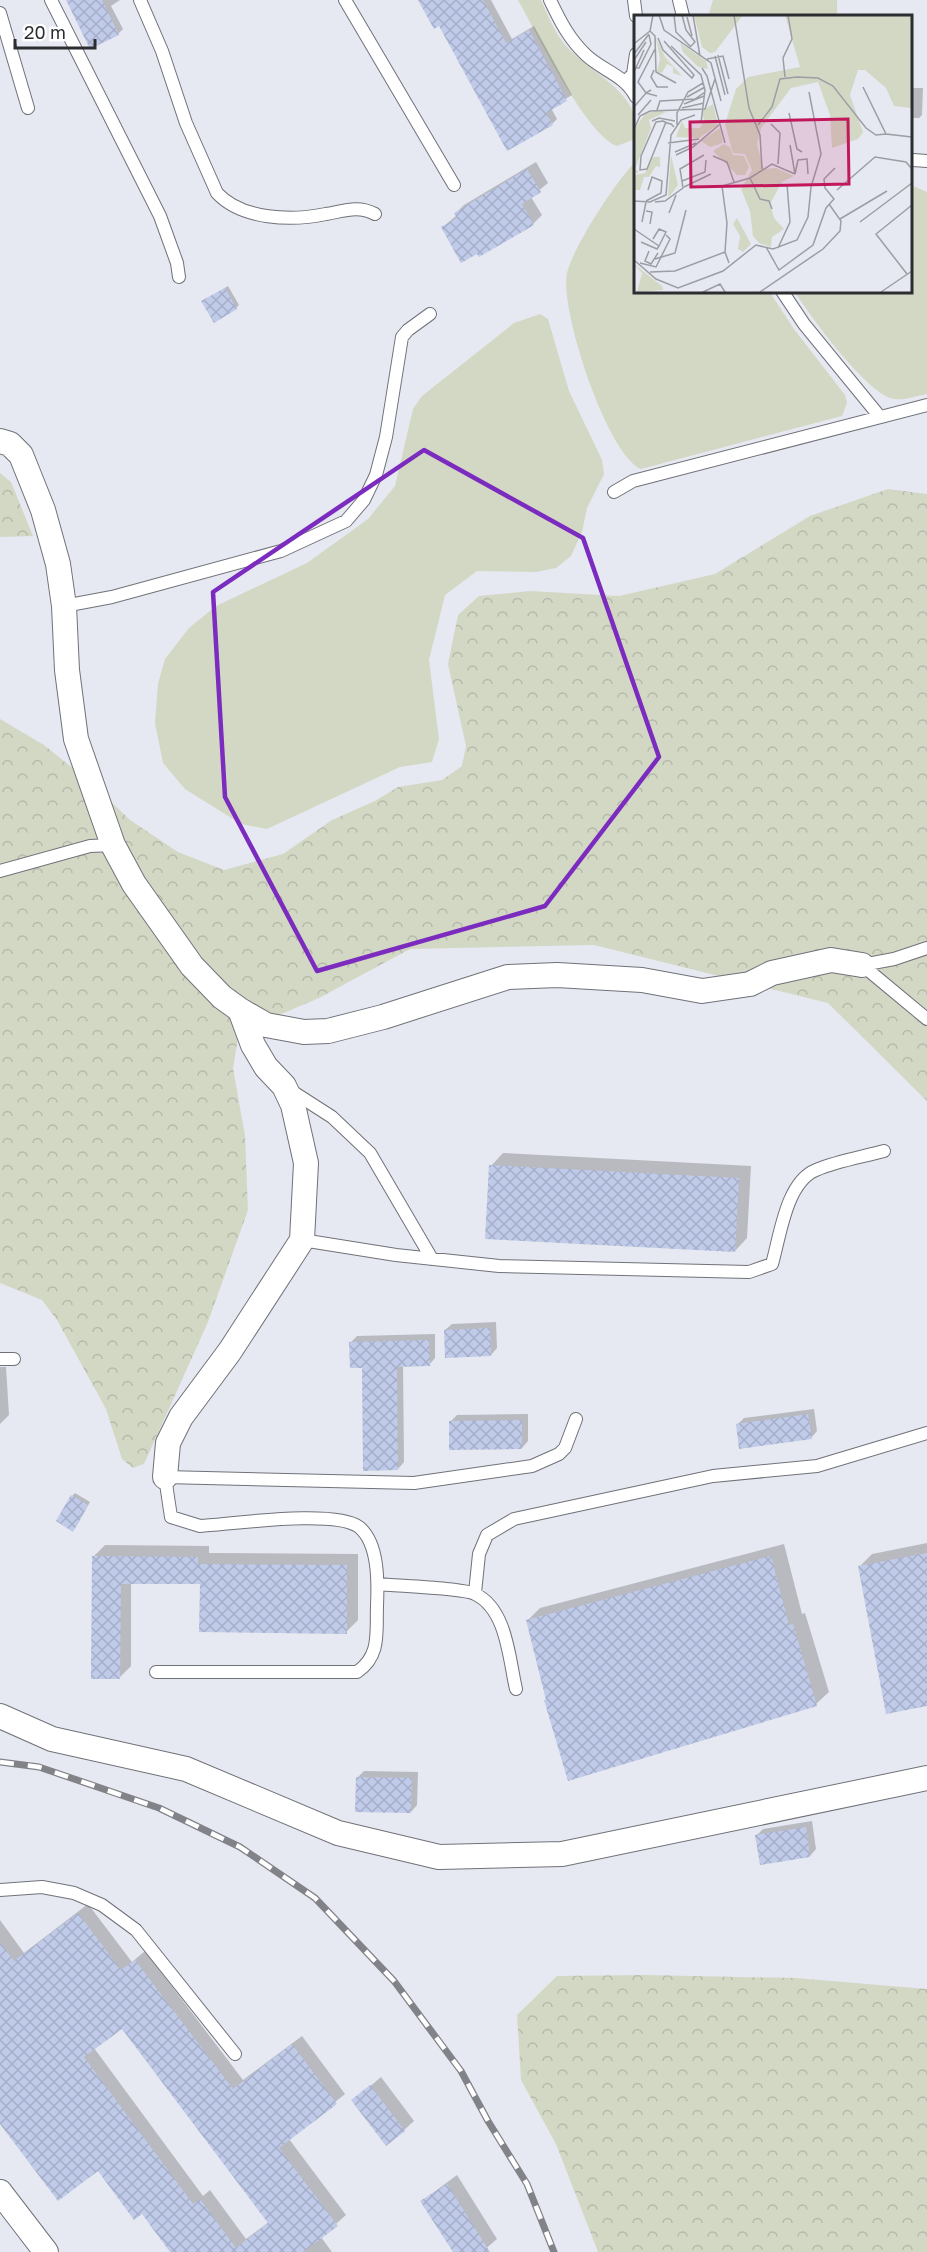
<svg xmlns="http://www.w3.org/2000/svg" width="927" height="2252" font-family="'Golos Text',sans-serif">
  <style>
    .green { fill: #d3d8c5 }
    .forest { fill: url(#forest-crowns) }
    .shadow { fill: #0003; fill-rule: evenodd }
    .building { fill: url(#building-cross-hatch); fill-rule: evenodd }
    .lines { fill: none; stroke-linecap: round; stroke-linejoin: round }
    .service-casing { stroke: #707279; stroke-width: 14 }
    .minor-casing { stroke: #707279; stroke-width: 26 }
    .service { stroke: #fff; stroke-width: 12 }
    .minor { stroke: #fff; stroke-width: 24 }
    .rail-casing { stroke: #828389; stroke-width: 7 }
    .rail { stroke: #fff; stroke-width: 4.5; stroke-dasharray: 14; stroke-linecap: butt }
    .marked { fill: none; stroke: #7b2cbf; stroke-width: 4.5; stroke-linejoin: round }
    .inset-road { fill: none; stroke: #9c9ea4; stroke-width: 1.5 }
    .view { fill: #c2185b; fill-opacity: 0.15; stroke: #c2185b; stroke-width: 3 }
    .inset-edge { fill: none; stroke: #2c2d30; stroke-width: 3 }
  </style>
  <defs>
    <pattern id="forest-crowns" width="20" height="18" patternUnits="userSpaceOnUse" patternTransform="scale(1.5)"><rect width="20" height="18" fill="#d3d8c5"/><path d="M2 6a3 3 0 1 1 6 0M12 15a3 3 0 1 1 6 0" fill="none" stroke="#b5baaa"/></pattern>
    <pattern id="building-cross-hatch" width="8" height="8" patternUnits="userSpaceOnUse" patternTransform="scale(1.5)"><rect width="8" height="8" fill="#c0cae9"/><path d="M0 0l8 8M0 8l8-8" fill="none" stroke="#a5aec8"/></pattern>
  </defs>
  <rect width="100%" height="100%" fill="#e6e9f1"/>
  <path class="green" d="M518 0H541C547 13 553 29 562 41 585 72 646 92 635 139L617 146C586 135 536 32 518 0Z
    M713 0H837V16H708Z
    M636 161V291H769L794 329 845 395 847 403 842 416 641 469C607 455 559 308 567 273 573 247 616 181 636 161Z
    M911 185 927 192V394C915 396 902 402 890 398 862 387 811 317 794 291H910Z
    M540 314 548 319 569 391 602 460 604 474 587 508 582 532 571 556 556 568 536 572 477 571 445 595 429 660 439 739 432 762 400 767 267 829 241 824 185 789 163 763 155 723 158 684 165 659 189 628 216 606 307 563 368 519 395 486 413 409 422 396 514 323Z"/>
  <path class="forest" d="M0 473 11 482 33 536 0 537Z
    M888 489 927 494V1101L828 1003 594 945 410 949 319 998 239 1032 233 1068 245 1136 248 1210 208 1322 144 1464 133 1468 122 1459 106 1409 57 1320 42 1300 0 1283V719L44 745 95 786 130 820 178 852 224 870 283 854 332 820 375 801 398 787 442 780 462 766 466 746 448 664 458 615 479 596 530 591 619 596 715 574 810 516Z
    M645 1975 795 1978 927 1989V2252H598L556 2144 521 2080 517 2015 557 1976Z"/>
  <path class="shadow" d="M68 0H120L111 6 123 29 118 34Z
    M420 0H491L512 39 534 26 572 95 551 108 557 119 552 124 440 24Z
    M910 88H923L922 115 919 118H910Z
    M536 162 548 183 531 197 542 215 534 223 480 255 443 227 457 215 456 213 464 205Z
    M228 286 239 305 236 308 206 299Z
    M503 1153 751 1166 747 1238 735 1251 491 1166Z
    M496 1322 497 1348 491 1355 445 1330 452 1324Z
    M435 1334V1358L429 1365H403L404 1462 398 1469 364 1366 351 1342 357 1336Z
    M0 1367H6L9 1415 0 1424Z
    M814 1409 817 1431 811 1438 737 1425 744 1418Z
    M528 1414V1441L522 1448 450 1422 457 1415Z
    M75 1493 90 1502 76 1527 72 1496Z
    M927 1543V1704L859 1567 872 1554Z
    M784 1544 802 1614 805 1613 829 1692 816 1704 527 1621 540 1608Z
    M105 1545 209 1546V1553L358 1554V1620L346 1632 201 1583 131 1582V1666L119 1678 93 1557Z
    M364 1771 418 1772 417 1805 411 1812 358 1777Z
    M812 1821 816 1849 810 1856 757 1835 763 1829Z
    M88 1904 132 1962 145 1951 243 2080 302 2036 345 2094 289 2139 346 2215 321 2237 332 2252H172L143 2212 98 2169 0 2122V1920L24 1953ZM122 2027 269 2222 246 2239 210 2190 203 2196 94 2048Z
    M381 2077 414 2121 404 2130 353 2101Z
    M457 2175 497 2239 482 2252H454L422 2201Z"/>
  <path class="building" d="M66 0H102L119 35 90 49Z
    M418 0H483L506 43 529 30 567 101 546 113 553 125 507 151 439 26 434 29Z
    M527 169 541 192 522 204 534 225 479 257 477 254 461 263 441 227 457 218 454 213Z
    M225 288 237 309 214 323 201 301Z
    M489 1165 739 1178 735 1252 485 1239Z
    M490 1328 491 1356 445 1358 444 1330Z
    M429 1340 430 1366 397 1367 398 1470 363 1471 362 1368H350L349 1342Z
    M808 1414 812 1439 739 1449 736 1424Z
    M522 1420V1449L449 1450V1421Z
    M71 1495 88 1505 73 1532 56 1521Z
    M927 1553V1706L886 1714 858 1566Z
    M92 1556 198 1557V1564L347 1565V1634L199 1632 200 1584H121L120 1679H91Z
    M771 1556 789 1625 793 1624 817 1706 568 1781 544 1700H546L526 1620Z
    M356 1777 412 1778 411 1813 355 1812Z
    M806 1827 810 1857 760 1865 755 1835Z
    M78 1913 121 1970 135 1960 233 2089 292 2044 337 2104 279 2148 338 2226 303 2252H170L142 2214 134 2220 98 2171 58 2201 0 2124V1942L14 1961ZM122 2029 268 2223 236 2248 200 2199 193 2204 84 2057Z
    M370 2085 405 2131 386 2146 351 2100Z
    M447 2184 490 2252H453L420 2201Z"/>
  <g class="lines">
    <g class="service-casing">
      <path id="service" d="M51 0 160 216 177 263 179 277
        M140 0 162 51 186 123 217 193C242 220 292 221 326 214 344 211 358 205 375 214
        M345 0 454 185
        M550 0C560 21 569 39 586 55 603 71 625 75 636 97
        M634 0 636 16
        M679 0 683 16
        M0 13 28 108
        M626 81 633 74 636 54
        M913 160 927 161
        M782 291 804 324 880 417
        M614 492 633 481 927 405
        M64 606 112 597 281 551 346 521 364 500 376 475 386 437 402 337 408 330 430 314
        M0 871 90 846 113 845
        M862 965 927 1019
        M862 965 894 959 927 948
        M290 1090 332 1117 370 1153 432 1259
        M302 1240 396 1255 499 1266 749 1272 772 1264C780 1237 786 1182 816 1170 837 1161 862 1157 884 1151
        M0 1359H14
        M378 1584C396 1586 463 1588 475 1594 507 1609 509 1659 516 1689
        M475 1593 479 1554 487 1535 514 1519 713 1476 817 1466 927 1433
        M156 1672H357C381 1656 376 1632 377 1606 378 1583 379 1543 359 1527 335 1509 233 1524 200 1526L171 1517 165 1477 414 1483 532 1466 559 1454 565 1448 576 1419
        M0 1890 42 1887 74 1893 102 1905 136 1930 235 2054"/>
    </g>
    <g class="minor-casing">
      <path id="minor" d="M0 441 10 444 21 455 43 510 58 564 64 606 67 670 76 739 113 845 134 884 192 966 222 997 240 1010 253 1045 266 1067 284 1086 293 1105 306 1163 302 1240 230 1351 181 1417 168 1443 165 1477
        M240 1010 266 1025 304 1032 328 1031 383 1017 508 977 557 975 642 980 702 991 750 984 772 973 831 960 862 965
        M0 1716 52 1739 186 1769 338 1833 439 1857 562 1854 927 1778
        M0 2192 46 2252"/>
    </g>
    <use href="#service" class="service"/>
    <use href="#minor" class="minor"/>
    <g class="rail-casing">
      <path id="rail" d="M0 1762 39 1767 159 1808 240 1847 315 1898 394 1981 461 2071 488 2121 527 2184 554 2252"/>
    </g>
    <use href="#rail" class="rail"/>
  </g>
  <path class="marked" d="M424 450 583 538 659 757 545 906 317 971 225 797 213 592Z"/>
  <g transform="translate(634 15)">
    <rect width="278" height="278" fill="#e6e9f1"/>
    <path d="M22 23 31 42 48 61 39 58V52L33 49 28 58 23 57 26 44ZM79 89 84 110 65 123 42 122 48 106 51 113H66L70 105 68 96ZM23 95 32 97 15 105 17 113 1 154 5 157 0 159 1 113 11 99ZM86 113 89 127 86 129 76 132 67 126ZM90 129 96 132 99 140 110 141 115 152 111 160H103L79 136ZM19 142H26V152L22 151 15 162H10L6 175H0V160L11 158Z" fill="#d3d8c5"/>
    <path d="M60 0H109L81 37 76 38 68 32ZM151 0H277V93L260 91 252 73 231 55H224L216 80 229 117 224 124 198 133 196 100 184 67 157 73 127 113 123 129 129 154 142 153 160 161 148 167 136 189 140 203 150 214 138 222 137 232 125 228 119 221 116 196 107 174 118 155 111 139 99 138 91 109 102 74 114 62 166 52ZM46 28 72 46 74 54 64 52 49 37ZM37 140 44 170 35 182 34 180ZM103 203 117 229 109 237 104 234 106 221 99 209ZM0 249 28 271 29 275 3 277 8 258Z" fill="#d3d8c5"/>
    <path class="inset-road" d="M19 0 16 16 21 21 22 57 42 68M25 0 30 15 77 48 87 86M40 0 42 17 57 32M48 0 52 15 61 27 56 32M59 0 66 41M100 0 115 93 126 120 128 154M53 2 58 21M24 23 29 35 58 63 60 60 30 26M1 28 16 16M37 31 67 60 71 75 67 108M0 39 15 19M84 40 94 79M81 41 91 80M73 44 89 41 95 64M0 45 12 27M0 53H5L17 29 15 20M68 53 73 61 91 128M20 55 17 62 23 72H34M0 57 10 35M151 62 149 43 158 24 154 0M229 72 252 119 278 122M17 75 12 78 4 67 21 34M53 82 71 72M50 89 70 81M0 92 12 78 23 81M48 93 70 88M23 95 26 86 61 84 71 77M155 98 163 134 168 137M4 100 17 85M18 106 25 103 41 106M32 107 13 154 6 155 7 141 22 107 29 106 33 108 37 109 40 112M137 109 146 118 144 149M43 110V98L54 77 69 68M124 110 138 92 146 64 163 62 184 63 199 71 232 113 242 120 252 119M0 114 6 101 16 96 71 94 81 64M34 128 65 124M156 130 161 159M41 137 62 128M42 140 59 132 85 110M79 141 93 147 100 167M161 159 164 145 173 144 174 159M116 163 126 184 135 186 138 194M48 166 71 157 72 145M50 172 77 159M203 175 241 142 272 147 278 154M0 186 16 187 32 180 37 120 47 105 61 100M12 186 27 178 28 166 18 162 14 175M21 187 31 186 49 173 46 154 70 140M12 196 18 197 16 209M35 198 42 180M206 204 253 176M8 207 12 187M226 207 278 168M0 214 25 231 32 217 25 214 19 224M7 227 23 234 25 231M132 232 145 255 179 230 192 193 200 184 191 173 190 164 201 153M144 233 156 207 153 169M15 236 11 246 17 249 24 238M91 237 93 208 88 171 116 163 138 149 161 159M21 244 41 238 52 195M0 245 22 264 44 273 89 256 122 230 139 234 163 225 174 202 177 172 187 139 175 77M6 248 22 252 36 224 32 220M16 257 41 256 91 237 95 248M273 259 242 219 278 190M69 277 86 269 91 277M126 277 189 234 206 216 207 206 195 189M247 277 278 256"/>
    <path class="view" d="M214 104 215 169 57 172 56 107Z"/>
    <rect width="278" height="278" class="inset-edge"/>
  </g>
  <path d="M15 39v9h80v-9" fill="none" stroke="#2c2d30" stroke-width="3"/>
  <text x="24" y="39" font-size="18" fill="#2c2d30" stroke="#ffffff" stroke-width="4.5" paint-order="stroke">20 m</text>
</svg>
